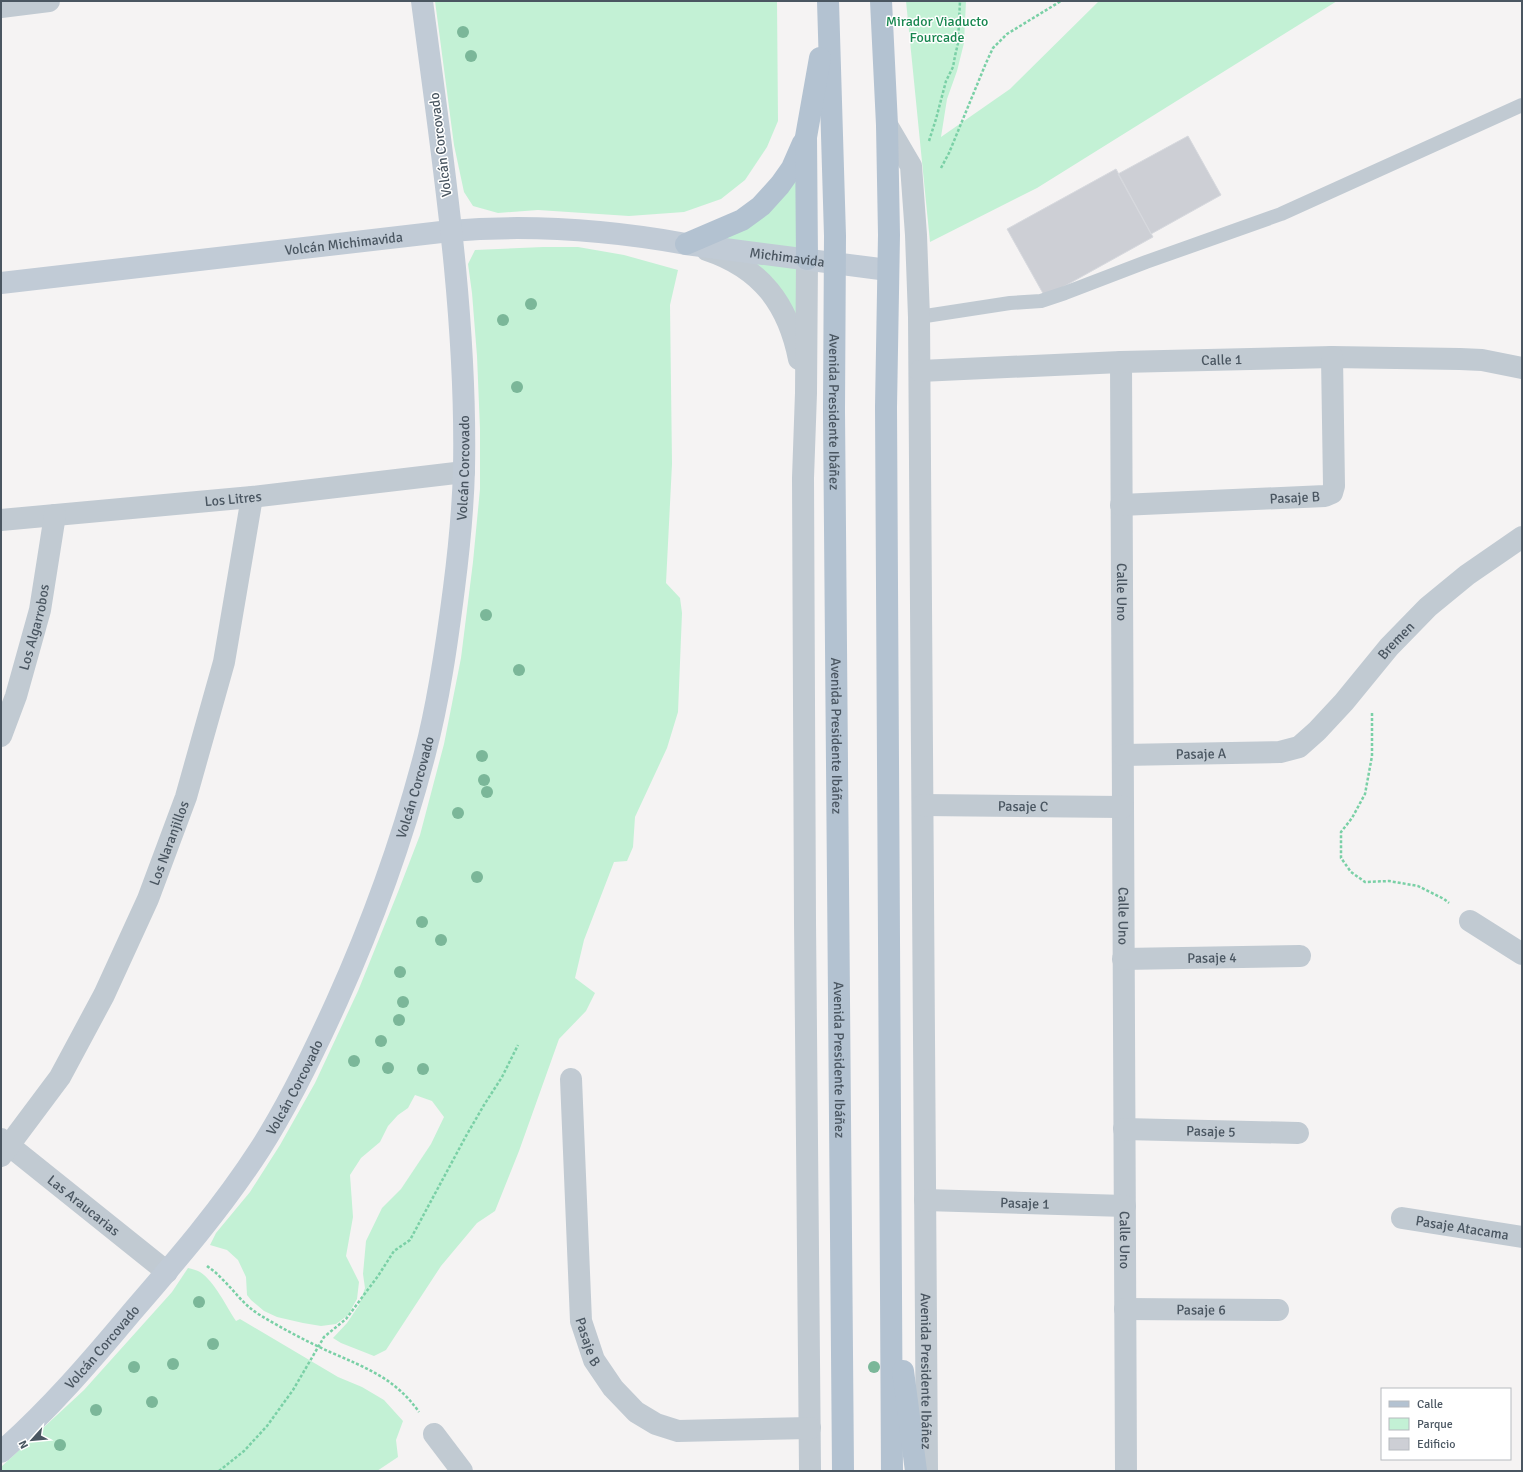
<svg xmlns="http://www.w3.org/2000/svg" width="1523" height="1472" font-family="Signika,sans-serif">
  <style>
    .green { fill: #c3f1d5 }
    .building { fill: #cdcfd5; stroke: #d7d9de }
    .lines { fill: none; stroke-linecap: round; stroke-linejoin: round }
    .path { stroke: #7ad0a6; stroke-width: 2.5; stroke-dasharray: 3 2; stroke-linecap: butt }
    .lane { stroke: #c1cad2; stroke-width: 14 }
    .street { stroke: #c1cad2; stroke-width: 22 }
    .secondary { stroke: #c1cbd6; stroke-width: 22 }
    .primary { stroke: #b3c2d1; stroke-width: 22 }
    .tree { fill: #7bb799 }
    .labels { text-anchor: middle; stroke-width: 3; stroke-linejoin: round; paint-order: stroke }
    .park-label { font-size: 14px; fill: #17864f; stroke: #fff }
    .street-label { font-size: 14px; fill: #4a5661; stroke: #fff }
  </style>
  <rect width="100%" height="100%" fill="#f5f3f3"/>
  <path class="green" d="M435 1H777L778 121 767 147 745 180 721 199 684 212 629 216 538 210 498 213 473 206 464 192 454 145Z
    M906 1H966L964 43 957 71 947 99 941 137 1010 89 1099 1H1337L1037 188 930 242Z
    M796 177 798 253 722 239Z
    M543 247H578L624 255 678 270 670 305 672 464 666 583 680 598 682 613 678 712 667 748 635 817 633 847 627 861 614 862 584 940 575 978 595 993 586 1011 559 1039 519 1151 495 1211 477 1223 441 1266 386 1350 374 1356 341 1343 333 1338 347 1323 359 1305 365 1288 363 1274 366 1241 382 1208 401 1189 431 1144 444 1117 432 1101 415 1095 408 1108 398 1115 388 1126 380 1142 361 1158 350 1175 353 1217 346 1256 359 1282 357 1299 348 1315 336 1324 321 1326 303 1323 277 1317 264 1311 251 1300 247 1295 246 1277 238 1260 227 1250 210 1245 216 1233 250 1192 280 1145 315 1083 358 991 398 892 420 835 444 744 461 658 473 562 480 489V429L477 356 472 293 468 264 475 250Z
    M738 257 799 269V322Z
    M188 1268C192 1269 197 1270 200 1272 215 1282 226 1306 236 1321L240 1319 338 1377 362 1387 384 1400 403 1421 396 1440 398 1457 377 1471H1V1467L84 1390 172 1292Z"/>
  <path class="building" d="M1188 136 1221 195 1151 234 1118 174Z
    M1116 169 1153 237 1045 297 1007 229Z"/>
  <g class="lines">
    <path class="path" d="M929 141 936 119 946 81 953 67 955 56 958 43 960 1
      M941 168 949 153 986 63 993 48 1007 34 1061 1
      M1372 713V756L1365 794 1352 818 1341 832V858L1351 872 1365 882 1389 881 1418 886 1444 899 1449 903
      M207 1266C212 1270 217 1273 221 1278 235 1291 243 1305 260 1315 281 1328 308 1342 330 1352 366 1368 395 1378 419 1412
      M219 1471 244 1451 267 1426 293 1390 324 1337 346 1319 378 1276 394 1251 410 1240 466 1136 484 1105 502 1077 518 1045"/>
    <path class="lane" d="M919 317 1010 303 1041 301 1065 293 1146 262 1281 214 1522 105"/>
    <g class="street">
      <path d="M1 7 49 1"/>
      <path id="s1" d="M887 125 911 166 916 235 919 317 927 1471"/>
      <path d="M707 250C761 268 788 304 799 359"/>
      <path d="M807 259 806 393 803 478 805 922 810 1471"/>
      <path id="s2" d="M1121 362 1126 1471"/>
      <path id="s3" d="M920 371 1121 362 1332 357 1460 359 1482 360 1522 368"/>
      <path id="s4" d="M1121 505 1325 496 1332 493 1334 486 1332 357"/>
      <path id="s5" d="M1 520 252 497 464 472"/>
      <path id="s6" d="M1 736 16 696 40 610 55 515"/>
      <path id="s7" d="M1123 755 1280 752 1299 747 1317 731 1344 702 1389 647 1428 607 1467 575 1522 537"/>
      <path id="s8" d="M923 805 1123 807"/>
      <path d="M1470 921 1522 954"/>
      <path id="s9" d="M1123 959 1300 956"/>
      <path id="s10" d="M571 1079 581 1321 594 1360 613 1388 636 1412 656 1424 678 1431 810 1428"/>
      <path id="s11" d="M1124 1129 1298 1133"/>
      <path id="s12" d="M1 1139 167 1272"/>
      <path id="s13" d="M1 1156 60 1077 104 995 148 899 186 797 224 662 252 497"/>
      <path id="s14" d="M925 1200 1125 1206"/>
      <path id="s15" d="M1402 1218 1522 1237"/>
      <path id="s16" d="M1125 1309 1278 1310"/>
      <path d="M434 1434 462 1471"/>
    </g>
    <g class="secondary">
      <path id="s17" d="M1 283 450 231C529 224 608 230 686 244L888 270"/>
      <path id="s18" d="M1 1452C49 1410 91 1361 132 1312 177 1260 222 1208 260 1149 290 1102 314 1052 337 1001 373 921 403 838 425 753 439 700 447 643 454 588 459 549 463 509 464 469 467 314 442 155 422 1"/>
    </g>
    <g class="primary">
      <path id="s19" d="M828 1 835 236 834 411 843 1471"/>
      <path d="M881 1 887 125 889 235 886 407 892 1471"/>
      <path d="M686 244 742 220 761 206 780 185 792 168 803 143"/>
      <path d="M807 259 806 137 820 58"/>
      <path d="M903 1371 916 1471"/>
    </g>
  </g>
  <g class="tree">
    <circle cx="463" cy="32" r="6"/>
    <circle cx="471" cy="56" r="6"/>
    <circle cx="531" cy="304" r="6"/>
    <circle cx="503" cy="320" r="6"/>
    <circle cx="517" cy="387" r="6"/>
    <circle cx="486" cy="615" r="6"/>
    <circle cx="519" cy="670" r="6"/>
    <circle cx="482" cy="756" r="6"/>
    <circle cx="484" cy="780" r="6"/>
    <circle cx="487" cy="792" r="6"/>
    <circle cx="458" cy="813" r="6"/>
    <circle cx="477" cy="877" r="6"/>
    <circle cx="422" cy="922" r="6"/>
    <circle cx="441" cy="940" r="6"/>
    <circle cx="400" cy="972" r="6"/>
    <circle cx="403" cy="1002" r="6"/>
    <circle cx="399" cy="1020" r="6"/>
    <circle cx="381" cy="1041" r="6"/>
    <circle cx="354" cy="1061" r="6"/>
    <circle cx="388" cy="1068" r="6"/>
    <circle cx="423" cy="1069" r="6"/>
    <circle cx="199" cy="1302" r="6"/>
    <circle cx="213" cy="1344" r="6"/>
    <circle cx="173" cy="1364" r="6"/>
    <circle cx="134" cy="1367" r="6"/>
    <circle cx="874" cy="1367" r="6"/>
    <circle cx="152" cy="1402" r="6"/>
    <circle cx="96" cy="1410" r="6"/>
    <circle cx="60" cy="1445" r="6"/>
  </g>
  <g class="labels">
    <g class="park-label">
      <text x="937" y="26">Mirador Viaducto<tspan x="937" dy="16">Fourcade</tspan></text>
    </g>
    <g class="street-label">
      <text transform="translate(440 145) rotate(-97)" y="5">Volcán Corcovado</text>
      <text dy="5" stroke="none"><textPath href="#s17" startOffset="345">Volcán Michimavida</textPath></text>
      <text dy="5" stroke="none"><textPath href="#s17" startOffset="791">Michimavida</textPath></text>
      <text dy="5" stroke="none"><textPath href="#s3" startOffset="302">Calle 1</textPath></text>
      <text dy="5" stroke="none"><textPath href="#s19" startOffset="411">Avenida Presidente Ibáñez</textPath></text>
      <text dy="5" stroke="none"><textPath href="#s18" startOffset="1118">Volcán Corcovado</textPath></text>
      <text dy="5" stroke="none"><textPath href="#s4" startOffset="174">Pasaje B</textPath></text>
      <text dy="5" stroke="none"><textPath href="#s5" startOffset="233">Los Litres</textPath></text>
      <text dy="5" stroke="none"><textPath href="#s2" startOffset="230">Calle Uno</textPath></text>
      <text dy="5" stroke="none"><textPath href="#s6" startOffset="114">Los Algarrobos</textPath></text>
      <text dy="5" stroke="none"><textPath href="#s7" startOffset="321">Bremen</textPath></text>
      <text dy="5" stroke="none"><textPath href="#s19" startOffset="735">Avenida Presidente Ibáñez</textPath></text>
      <text dy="5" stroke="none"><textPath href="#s7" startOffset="78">Pasaje A</textPath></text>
      <text dy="5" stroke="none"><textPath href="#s18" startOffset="794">Volcán Corcovado</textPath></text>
      <text dy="5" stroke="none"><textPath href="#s8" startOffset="100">Pasaje C</textPath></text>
      <text dy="5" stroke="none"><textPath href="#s13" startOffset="357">Los Naranjillos</textPath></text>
      <text dy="5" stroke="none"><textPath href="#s2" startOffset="554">Calle Uno</textPath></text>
      <text dy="5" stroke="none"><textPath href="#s9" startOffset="89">Pasaje 4</textPath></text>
      <text dy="5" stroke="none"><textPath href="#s19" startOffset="1059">Avenida Presidente Ibáñez</textPath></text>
      <text dy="5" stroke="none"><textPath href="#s18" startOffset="470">Volcán Corcovado</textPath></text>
      <text dy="5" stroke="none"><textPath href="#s11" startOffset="87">Pasaje 5</textPath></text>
      <text dy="5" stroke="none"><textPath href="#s14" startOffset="100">Pasaje 1</textPath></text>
      <text dy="5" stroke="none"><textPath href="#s12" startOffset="106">Las Araucarias</textPath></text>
      <text dy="5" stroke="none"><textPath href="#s15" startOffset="61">Pasaje Atacama</textPath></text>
      <text dy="5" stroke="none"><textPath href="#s2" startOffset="878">Calle Uno</textPath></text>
      <text dy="5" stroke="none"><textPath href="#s16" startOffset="76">Pasaje 6</textPath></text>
      <text dy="5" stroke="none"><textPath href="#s10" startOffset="264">Pasaje B</textPath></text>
      <text dy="5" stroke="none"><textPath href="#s18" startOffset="146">Volcán Corcovado</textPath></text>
      <text dy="5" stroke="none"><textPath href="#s1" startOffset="1253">Avenida Presidente Ibáñez</textPath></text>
    </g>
  </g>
  <rect width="1523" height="1472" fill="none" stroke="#4a5661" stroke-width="4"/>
  <rect x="1381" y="1388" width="130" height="72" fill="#ffffff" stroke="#b7bbc0"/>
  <rect x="1389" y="1401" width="20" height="6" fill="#b3c2d1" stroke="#b7bbc0"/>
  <text x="1417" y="1408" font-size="12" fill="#4a5661">Calle</text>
  <rect x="1389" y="1418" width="20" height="12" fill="#c3f1d5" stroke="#b7bbc0"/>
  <text x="1417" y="1428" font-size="12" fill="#4a5661">Parque</text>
  <rect x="1389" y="1438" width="20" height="12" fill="#cdcfd5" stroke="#b7bbc0"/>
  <text x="1417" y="1448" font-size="12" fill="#4a5661">Edificio</text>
  <g transform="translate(32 1440) rotate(243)" stroke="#ffffff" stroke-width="3" paint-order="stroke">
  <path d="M0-3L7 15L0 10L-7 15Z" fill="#4a5661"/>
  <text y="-6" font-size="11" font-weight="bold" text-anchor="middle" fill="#4a5661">N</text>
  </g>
</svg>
